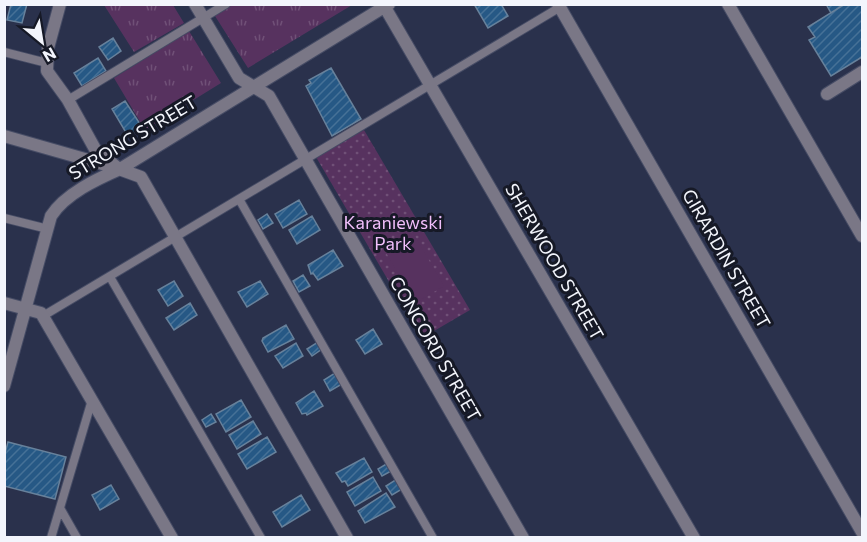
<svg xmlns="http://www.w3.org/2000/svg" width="867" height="542" font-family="Commissioner,sans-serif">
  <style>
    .grass { fill: url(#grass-tufts) }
    .park { fill: url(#park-dots) }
    .pitch { fill: #57325f }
    .building { fill: url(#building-hatch); stroke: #67819b; stroke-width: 1.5 }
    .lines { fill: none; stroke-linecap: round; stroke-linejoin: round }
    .lane-casing { stroke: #464c65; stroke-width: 10 }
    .street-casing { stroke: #464c65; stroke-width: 14 }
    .lane { stroke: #7a7786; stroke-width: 8 }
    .street { stroke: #7a7786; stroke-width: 12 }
    .labels { text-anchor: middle; stroke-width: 6; stroke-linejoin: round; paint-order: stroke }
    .street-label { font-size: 18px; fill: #f3f5fc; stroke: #161926 }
    .park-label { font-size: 18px; fill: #f1bffb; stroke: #161926 }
  </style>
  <defs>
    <pattern id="grass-tufts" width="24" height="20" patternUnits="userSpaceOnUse" patternTransform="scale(1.5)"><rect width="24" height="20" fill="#57325f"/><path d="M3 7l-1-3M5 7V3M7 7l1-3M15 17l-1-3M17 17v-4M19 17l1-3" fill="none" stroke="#705077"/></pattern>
    <pattern id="park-dots" width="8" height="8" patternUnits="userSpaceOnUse" patternTransform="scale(1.5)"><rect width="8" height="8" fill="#57325f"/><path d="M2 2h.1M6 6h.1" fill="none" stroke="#705077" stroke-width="1.8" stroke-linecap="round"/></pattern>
    <pattern id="building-hatch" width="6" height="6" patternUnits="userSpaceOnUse" patternTransform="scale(1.5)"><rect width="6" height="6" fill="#265885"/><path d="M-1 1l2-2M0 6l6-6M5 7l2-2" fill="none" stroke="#467197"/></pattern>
  </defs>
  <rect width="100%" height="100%" fill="#2a314c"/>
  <path class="grass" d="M234 4H352V5L248 68 215 16Z
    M104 5H173L184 23 134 52Z
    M189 31 221 83 145 130 114 78Z"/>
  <path class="park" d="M364 130 470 310 422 338 316 157Z"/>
  <path class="pitch" d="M413 233 444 286 415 303 384 249Z"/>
  <path class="building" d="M11 4H27L22 23 7 20Z
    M474 4H501L508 16 488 28Z
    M826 4H845L831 13Z
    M845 4H862V57L831 76 809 40 815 37 808 27Z
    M113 38 121 51 108 60 99 47Z
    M98 58 106 71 82 86 74 73Z
    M331 68 361 119 332 136 306 86 311 83 309 80Z
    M125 101 142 127 128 136 112 109Z
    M299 200 307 214 283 228 275 214Z
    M267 214 273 223 263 229 258 220Z
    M312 216 320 230 297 244 289 230Z
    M333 250 343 266 318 280 313 273 311 274 308 265Z
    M303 275 310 286 299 292 293 281Z
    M174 281 183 296 168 306 158 290Z
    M260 281 268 294 247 307 238 292Z
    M190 303 197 315 174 330 166 318Z
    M286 325 294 339 268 352 262 341 263 338Z
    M373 329 382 344 365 354 356 340Z
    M318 342 322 349 312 356 307 349Z
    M296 343 303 356 283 368 275 356Z
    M335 373 342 384 330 391 324 380Z
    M314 391 323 406 307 415 306 413 302 414 296 403Z
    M241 400 251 417 226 432 216 414Z
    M211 414 216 422 206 427 202 420Z
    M253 421 261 434 237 449 229 435Z
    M267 437 276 452 247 469 238 454Z
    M8 442 66 457 55 499 4 486V457Z
    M364 458 372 472 348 486 345 481 342 482 336 473Z
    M388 463 393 470 382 476 378 469Z
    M373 477 381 491 355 506 347 492Z
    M397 479 402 489 392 495 386 486Z
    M111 485 119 499 100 510 92 495Z
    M386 493 395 507 365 523 358 511Z
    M301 495 310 510 282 527 273 512Z"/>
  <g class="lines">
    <g class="lane-casing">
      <path id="lane" d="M4 52 47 63
        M68 100 226 4
        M239 199 433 538
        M4 218 48 229
        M110 277 261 538
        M43 316 562 6
        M60 508 77 538
        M51 538 92 400"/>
    </g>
    <g class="street-casing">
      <path id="street" d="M60 4 48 48 47 71 68 100 95 149 119 169
        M195 4 239 78 269 96 523 538
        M383 4 694 538
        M558 4 862 532
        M728 4 862 236
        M827 94 862 72
        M4 136 113 167
        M119 169 141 177 347 538
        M4 303 41 313 172 538
        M4 386 51 216C65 194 97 179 120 169L389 4"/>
    </g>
    <use href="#lane" class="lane"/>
    <use href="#street" class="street"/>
  </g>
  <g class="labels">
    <g class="street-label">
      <text transform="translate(133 138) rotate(-31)" y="6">STRONG STREET</text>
      <text transform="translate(726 259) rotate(60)" y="6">GIRARDIN STREET</text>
      <text transform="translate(554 262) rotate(60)" y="6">SHERWOOD STREET</text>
      <text transform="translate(435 349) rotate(60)" y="6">CONCORD STREET</text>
    </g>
    <g class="park-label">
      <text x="393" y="229">Karaniewski<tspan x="393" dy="21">Park</tspan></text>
    </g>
  </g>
  <rect width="867" height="542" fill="none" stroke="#f3f5fc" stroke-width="12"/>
  <g transform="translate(42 42) rotate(150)" stroke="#161926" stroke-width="4.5" paint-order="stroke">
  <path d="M0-4.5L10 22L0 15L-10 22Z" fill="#f3f5fc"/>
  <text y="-9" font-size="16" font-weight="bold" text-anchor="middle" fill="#f3f5fc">N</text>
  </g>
</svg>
